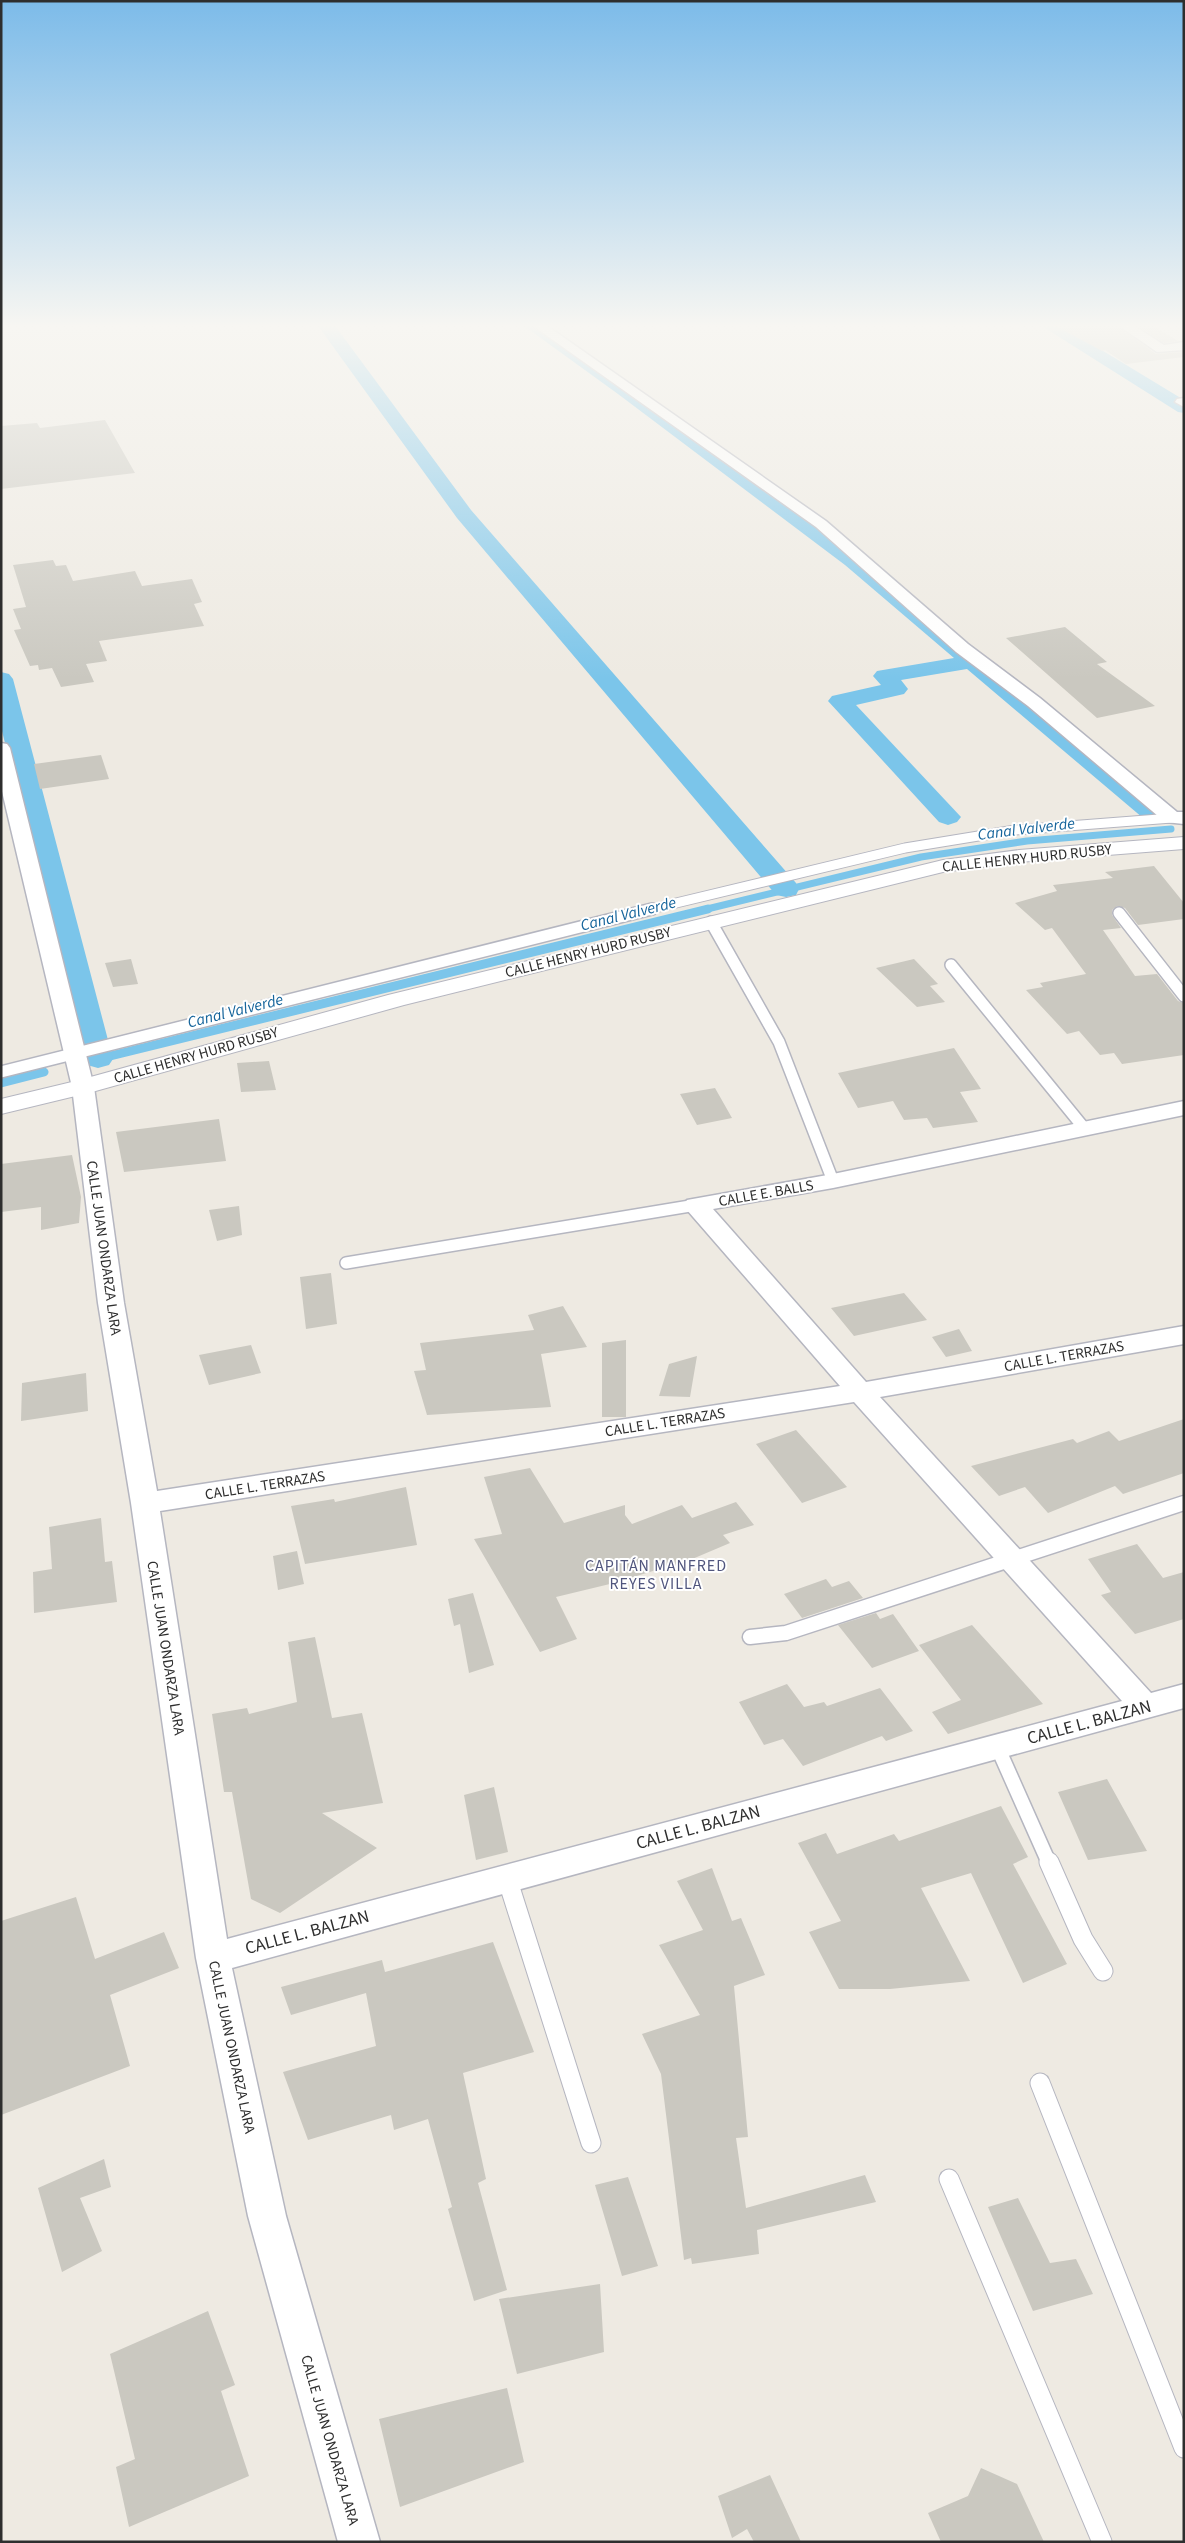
<svg xmlns="http://www.w3.org/2000/svg" width="1185" height="2543" font-family="'Source Sans 3',sans-serif">
  <style>
    .lines { fill: none; stroke-linecap: round; stroke-linejoin: round }
    .stream-far1 { stroke: #7bc5ea; stroke-width: 7 }
    .stream { stroke: #7bc5ea; stroke-width: 9 }
    .canal { fill: #7bc5ea; fill-rule: evenodd }
    .building { fill: #cac8c0 }
    .lane-far3-casing { stroke: #b5b6c0; stroke-width: 11 }
    .lane-far2-casing { stroke: #b5b6c0; stroke-width: 14 }
    .lane-far1-casing { stroke: #b5b6c0; stroke-width: 17 }
    .lane-casing { stroke: #b5b6c0; stroke-width: 21 }
    .street-casing { stroke: #b5b6c0; stroke-width: 3 }
    .secondary-casing { stroke: #b5b6c0; stroke-width: 2 }
    .lane-far3 { stroke: #fff; stroke-width: 9 }
    .lane-far2 { stroke: #fff; stroke-width: 11 }
    .lane-far1 { stroke: #fff; stroke-width: 14 }
    .lane { stroke: #fff; stroke-width: 19 }
    .street { fill: #fff; fill-rule: evenodd }
    .secondary { fill: #fff; fill-rule: evenodd }
    .labels { text-anchor: middle; stroke-width: 4; stroke-linejoin: round; paint-order: stroke }
    .street-label { font-size: 15px; fill: #2e2e2e; stroke: #fff }
    .water-label { font-size: 16px; font-style: italic; fill: #15649b; stroke: #fff }
    .neighbourhood-label { font-size: 16px; letter-spacing: 1px; fill: #50557d; stroke: #fff }
    .near-street-label { font-size: 18px; fill: #2e2e2e; stroke: #fff }
  </style>
  <rect width="100%" height="100%" fill="#eeeae2"/>
  <g class="lines">
    <path class="stream-far1" d="M703 910 921 857 1027 841 1171 829"/>
    <path class="stream" d="M98 1059 708 909
      M1 1083 44 1072"/>
    <path class="canal" d="M316 323H333L471 510 796 883 799 889 796 895 786 897 776 895 457 518Z
      M520 323H539L630 386 859 557 1161 808 1165 813 1161 818 1152 821 1143 818 967 669 901 680 908 689 904 694 856 705 961 817 957 822 948 825 939 822 828 701 832 696 881 685 873 676 877 671 954 658 845 565 618 394Z
      M1037 323H1057L1184 400V413L1178 412Z
      M1 672 9 674 13 679 113 1059 109 1065 98 1068 87 1065 83 1059 1 727Z"/>
  </g>
  <path class="building" d="M1050 323H1113L1156 354 1184 352V357L1126 364 1105 350 1102 351Z
    M1133 323H1149L1178 341 1164 343Z
    M105 420 135 473 1 489V426L37 423 40 428Z
    M53 560 56 566 66 565 73 581 135 571 142 586 192 579 202 602 194 604 204 626 99 641 107 661 86 664 94 682 61 687 52 668 39 670 38 665 30 666 14 630 21 629 13 609 26 607 13 565Z
    M1065 627 1107 662 1097 664 1155 706 1097 718 1006 638Z
    M101 755 109 779 40 789 34 764Z
    M1154 866 1184 903V919L1138 925 1125 908 1117 906 1112 910V915L1121 928 1103 930 1135 976 1157 974 1178 1001 1184 1003V1055L1122 1064 1114 1053 1100 1055 1079 1031 1067 1034 1026 990 1043 987 1040 983 1086 974 1052 928 1045 930 1015 903 1057 891 1053 885 1113 878 1105 872Z
    M131 959 138 984 113 987 105 963Z
    M914 959 938 984 930 986 945 1002 917 1007 876 968Z
    M954 1048 981 1089 960 1092 978 1122 933 1128 927 1118 904 1120 893 1101 858 1108 838 1073Z
    M269 1061 276 1090 241 1092 237 1063Z
    M715 1088 732 1118 697 1125 680 1094Z
    M219 1119 226 1161 124 1172 116 1132Z
    M72 1155 81 1197 79 1223 41 1230V1207L1 1212V1164Z
    M239 1206 242 1235 217 1241 209 1210Z
    M331 1273 337 1324 306 1329 300 1277Z
    M904 1293 927 1320 854 1336 831 1308Z
    M563 1306 587 1347 541 1354 551 1407 427 1415 414 1371 426 1370 420 1343 534 1330 528 1315Z
    M959 1329 972 1351 946 1357 932 1337Z
    M626 1340V1417H602V1343Z
    M251 1345 261 1373 209 1385 199 1355Z
    M697 1356 690 1397 659 1396 669 1364Z
    M86 1373 88 1411 21 1421 22 1383Z
    M1184 1419V1473L1123 1494 1115 1486 1048 1513 1025 1487 999 1496 971 1466 1073 1439 1077 1443 1109 1431 1119 1441Z
    M796 1430 847 1487 802 1503 756 1444Z
    M530 1468 564 1523 625 1505V1515L632 1524 682 1505 692 1518 736 1502 754 1525 723 1535 730 1543 671 1568 669 1566 614 1583 556 1597 577 1639 540 1652 474 1539 502 1534 484 1477Z
    M406 1487 417 1545 305 1564 291 1506 334 1499 335 1502Z
    M101 1518 105 1562 112 1561 117 1602 34 1613 33 1572 52 1569 49 1527Z
    M1137 1544 1163 1578 1184 1572V1619L1135 1634 1101 1595 1111 1592 1088 1559Z
    M297 1551 304 1584 278 1590 273 1556Z
    M826 1579 832 1587 849 1581 863 1598 802 1618 784 1594Z
    M473 1593 494 1665 469 1673 460 1624 454 1626 448 1599Z
    M876 1613 880 1619 893 1614 919 1651 872 1668 838 1625Z
    M972 1625 1043 1704 948 1734 932 1712 961 1700 919 1645Z
    M315 1637 332 1718 362 1713 383 1803 322 1813 377 1848 280 1913 251 1899 232 1792H224L212 1714 247 1708 249 1714 297 1702 288 1642Z
    M787 1684 804 1707 824 1702 827 1706 880 1688 913 1731 886 1741 882 1736 803 1766 783 1739 764 1745 739 1702Z
    M1107 1779 1147 1851 1088 1860 1058 1792Z
    M494 1787 508 1852 476 1860 464 1795Z
    M1001 1806 1028 1857 1013 1864 1067 1964 1023 1983 971 1873 921 1888 970 1981 890 1989H839L809 1932 841 1921 798 1843 826 1833 837 1854 894 1834 899 1841Z
    M712 1868 732 1921 741 1918 765 1975 734 1986 748 2137 736 2138 746 2208 865 2175 876 2202 757 2230 759 2254 692 2264 691 2258 684 2260 661 2074 642 2034 700 2015 659 1945 703 1930 677 1881Z
    M76 1897 95 1959 164 1932 179 1968 110 1995 130 2066 1 2115V1921Z
    M493 1942 534 2052 463 2073 486 2179 478 2183 507 2290 474 2301 448 2209 452 2207 428 2119 394 2130 391 2115 308 2140 283 2072 376 2046 366 1993 291 2015 281 1987 382 1960 385 1972Z
    M104 2159 111 2187 80 2198 102 2251 62 2272 38 2188Z
    M628 2177 658 2266 622 2276 595 2185Z
    M1018 2198 1050 2263 1076 2259 1093 2294 1033 2311 988 2207Z
    M600 2284 604 2352 517 2374 499 2299Z
    M208 2311 235 2385 221 2391 249 2476 129 2527 116 2467 135 2459 110 2354Z
    M507 2388 524 2462 400 2507 379 2419Z
    M981 2468 1017 2484 1044 2542H941L928 2513 968 2496Z
    M770 2475 801 2542H754L747 2529 732 2538 718 2496Z"/>
  <g class="lines">
    <g class="lane-far3-casing">
      <path id="lane-far3" d="M647 910 905 848 1015 830 1172 818"/>
    </g>
    <g class="lane-far2-casing">
      <path id="lane-far2" d="M1119 913 1184 996
        M711 922 779 1042 833 1181
        M951 965 1084 1128
        M1 1072 652 909
        M346 1263 696 1205"/>
    </g>
    <g class="lane-far1-casing">
      <path id="lane-far1" d="M750 1637 786 1633 1184 1503
        M997 1746 1049 1863"/>
    </g>
    <g class="lane-casing">
      <path id="lane" d="M1049 1862 1083 1939 1103 1971
        M507 1878 591 2143
        M1040 2083 1184 2448
        M949 2179 1102 2542"/>
    </g>
    <g class="street-casing">
      <path id="street" d="M529 323H543L826 521 968 644 1040 698 1177 812H1184V824L1165 822 1028 706 956 652 816 527Z
        M1115 323H1130L1164 345 1184 342V350L1157 352Z
        M1184 398V407L1175 402 1177 399Z
        M1 743 7 744 10 748 94 1087 124 1303 157 1491 840 1386 687 1210 684 1205 687 1200 833 1174 1184 1101V1115L833 1188 713 1209 866 1382 1184 1326V1344L880 1397 1151 1693 1184 1684V1708L232 1968 286 2216 380 2542H338L248 2216 196 1958 131 1503 98 1303 72 1087 1 787ZM854 1402 1122 1701 227 1939 160 1511Z"/>
    </g>
    <g class="secondary-casing">
      <path id="secondary" d="M1184 837V849L1019 862 943 872 404 1005 92 1092 1 1114V1099L76 1081 388 995 943 860 1019 850Z"/>
    </g>
    <use href="#lane-far3" class="lane-far3"/>
    <use href="#lane-far2" class="lane-far2"/>
    <use href="#lane-far1" class="lane-far1"/>
    <use href="#lane" class="lane"/>
    <use href="#street" class="street"/>
    <use href="#secondary" class="secondary"/>
  </g>
  <linearGradient id="sky" x2="0" y2="1"><stop stop-color="#7cbbe9"/><stop offset="0.48" stop-color="#f7f6f2"/><stop offset="1" stop-color="#f7f6f2" stop-opacity="0"/></linearGradient>
  <rect width="1185" height="679" fill="url(#sky)"/>
  <g class="labels">
    <g class="street-label">
      <text transform="translate(1027 858) rotate(-6)" y="5">CALLE HENRY HURD RUSBY</text>
      <text transform="translate(588 952) rotate(-14)" y="5">CALLE HENRY HURD RUSBY</text>
      <text transform="translate(196 1055) rotate(-16)" y="5">CALLE HENRY HURD RUSBY</text>
      <text transform="translate(766 1193) rotate(-10)" y="5">CALLE E. BALLS</text>
      <text transform="translate(104 1248) rotate(82)" y="5">CALLE JUAN ONDARZA LARA</text>
      <text transform="translate(1064 1356) rotate(-10)" y="5">CALLE L. TERRAZAS</text>
      <text transform="translate(665 1422) rotate(-9)" y="5">CALLE L. TERRAZAS</text>
      <text transform="translate(265 1485) rotate(-9)" y="5">CALLE L. TERRAZAS</text>
      <text transform="translate(166 1648) rotate(81)" y="5">CALLE JUAN ONDARZA LARA</text>
      <text transform="translate(232 2047) rotate(78)" y="5">CALLE JUAN ONDARZA LARA</text>
      <text transform="translate(330 2440) rotate(74)" y="5">CALLE JUAN ONDARZA LARA</text>
    </g>
    <g class="water-label">
      <text transform="translate(1026 828) rotate(-7)" y="6">Canal Valverde</text>
      <text transform="translate(628 913) rotate(-14)" y="6">Canal Valverde</text>
      <text transform="translate(235 1010) rotate(-14)" y="6">Canal Valverde</text>
    </g>
    <g class="neighbourhood-label">
      <text x="656" y="1571">CAPITÁN MANFRED<tspan x="656" dy="18">REYES VILLA</tspan></text>
    </g>
    <g class="near-street-label">
      <text transform="translate(1089 1722) rotate(-15)" y="6">CALLE L. BALZAN</text>
      <text transform="translate(698 1827) rotate(-15)" y="6">CALLE L. BALZAN</text>
      <text transform="translate(307 1932) rotate(-15)" y="6">CALLE L. BALZAN</text>
    </g>
  </g>
  <rect width="1185" height="2543" fill="none" stroke="#2e2e2e" stroke-width="5"/>
</svg>
